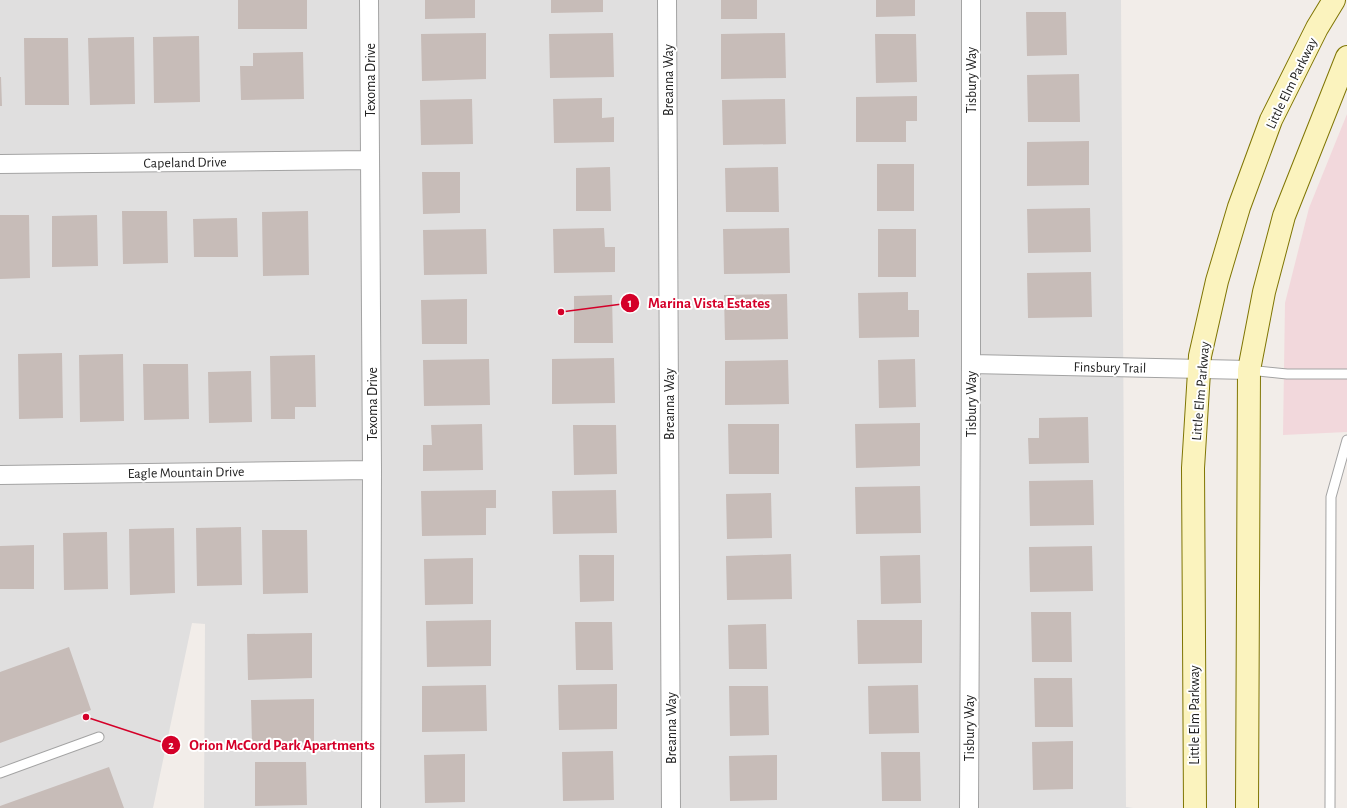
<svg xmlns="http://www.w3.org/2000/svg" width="1347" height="808" font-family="'Alegreya Sans',sans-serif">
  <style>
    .residential { fill: #e0dfdf }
    .commercial { fill: #f2d8dc }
    .building { fill: #c7bcb8 }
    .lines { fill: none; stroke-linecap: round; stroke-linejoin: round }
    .lane-casing { stroke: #a3a3a3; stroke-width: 11 }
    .street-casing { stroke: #a3a3a3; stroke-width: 20 }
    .secondary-casing { stroke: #7f7503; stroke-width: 24 }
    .lane { stroke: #fff; stroke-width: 9 }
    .street { stroke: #fff; stroke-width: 18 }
    .secondary { stroke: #fbf3be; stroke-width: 22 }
    .labels { text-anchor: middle; stroke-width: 4; stroke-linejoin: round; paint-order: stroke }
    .street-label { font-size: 14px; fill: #222; stroke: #fff }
    .leader { fill: none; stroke: #d40029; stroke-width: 1.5 }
    .callout-dot { fill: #d40029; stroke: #fff; stroke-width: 1.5 }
    .mark-label { font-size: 12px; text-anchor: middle; font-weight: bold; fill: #fff }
    .callout-label { font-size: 15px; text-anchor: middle; font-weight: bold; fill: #d40029; stroke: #fff; stroke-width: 4; stroke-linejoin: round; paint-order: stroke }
  </style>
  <rect width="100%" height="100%" fill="#f2ede9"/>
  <path class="residential" d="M0 0H1121L1126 807 1133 808H204L205 624 192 623 153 808H0Z"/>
  <path class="commercial" d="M1347 114V432L1283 435 1285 303 1309 208Z"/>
  <path class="building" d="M238 0H307V29H238Z
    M425 0H475V18L425 19Z
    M551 0H603V12L551 13Z
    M721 0H757V19H721Z
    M876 0H915V16L876 17Z
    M1026 12H1066L1067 55 1027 56Z
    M486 33V79L422 81 421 34Z
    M613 33 614 77 550 78 549 34Z
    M785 33 786 78 721 79V34Z
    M875 34H916L917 82 876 83Z
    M199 36 200 102 154 103 153 37Z
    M134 37 135 104 90 105 88 38Z
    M24 38H68L69 105H25Z
    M303 52 304 99 241 100 240 66H253V53Z
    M1079 74 1080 122H1028L1027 75Z
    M0 77H1L2 106H0Z
    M917 96V121H906V142H856V97Z
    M602 98V118L614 117V142L554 143 553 99Z
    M472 99 473 144 421 145 420 100Z
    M785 99 786 144 723 145 722 100Z
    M1089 141V185L1027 186V142Z
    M877 164H914V211H877Z
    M610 167 611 211H576V168Z
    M778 167 779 212H726L725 168Z
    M422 172H460V213L423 214Z
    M1090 208 1091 252 1028 253 1027 209Z
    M122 211H167L168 263 123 264Z
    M308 211 309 275 263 276 262 212Z
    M0 215H29L30 278 0 279Z
    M97 215 98 266 52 267V216Z
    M237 218 238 257H194L193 219Z
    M604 228 605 247H615V272L554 273 553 229Z
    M789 228 790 273 724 274 723 229Z
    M486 229 487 274 424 275 423 230Z
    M878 229H916V277H878Z
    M1091 272 1092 317 1028 318 1027 273Z
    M908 292V310H919V337L859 338 858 293Z
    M787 294 788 339 725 340 724 295Z
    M612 295 613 343H574V296Z
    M467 299V344H422L421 300Z
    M62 353 63 418 19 419 18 354Z
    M123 354 124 421 80 422 79 355Z
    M315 355 316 407H295V419H271L270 356Z
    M614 358 615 403 552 404V359Z
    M489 359 490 405 424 406 423 360Z
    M915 359 916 407 879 408 878 360Z
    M788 360 789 404 725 405V361Z
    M143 364H188L189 419 144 420Z
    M251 371 252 422 209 423 208 372Z
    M1088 417 1089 463 1029 464 1028 438H1039V418Z
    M920 423V466L856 468 855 424Z
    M482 424 483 470 423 471V445H432L431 425Z
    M728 424H779V474H729Z
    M573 425H616L617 474 574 475Z
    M1093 480 1094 525 1030 526 1029 481Z
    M920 486 921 533 856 534 855 487Z
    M496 490V508H486V535L422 536 421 491Z
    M616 490 617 533 553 534 552 491Z
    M771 493 772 538 727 539 726 494Z
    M241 527 242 585 197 586 196 528Z
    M174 528 175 593 130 595 129 529Z
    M262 530H307L308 593 263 594Z
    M107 532 108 589 64 590 63 533Z
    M34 545V589H0V546Z
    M1092 546 1093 591 1030 592 1029 547Z
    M791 554 792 599 727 600 726 556Z
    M579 555H614V601L580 602Z
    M920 555 921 603 881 604 880 556Z
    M473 558V604L425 605 424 559Z
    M1031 612H1071L1072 662H1032Z
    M491 620V666L427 667 426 621Z
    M857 620H922V663L858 664Z
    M575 622H612L613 670H576Z
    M766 624 767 669H729L728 625Z
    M312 633V678L248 680 247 634Z
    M69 647 91 710 0 743V672Z
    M1034 678H1072L1073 727H1035Z
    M617 684V729L559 730 558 685Z
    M486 685 487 731 422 732V686Z
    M918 685 919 733 869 734 868 686Z
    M729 686H768L769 735 730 736Z
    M314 699V743L252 745 251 700Z
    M1073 741V789L1033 790 1032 742Z
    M613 751 614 800 563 801 562 752Z
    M881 752H920L921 801H882Z
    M465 754V802L425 803 424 755Z
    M777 755V800L730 801 729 756Z
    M255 762H306L307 805 255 806Z
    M109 767 124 808H0V806Z"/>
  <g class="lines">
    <g class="lane-casing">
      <path id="lane" d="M1249 370 1287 374H1347
        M0 773 99 737
        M1330 808 1331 497 1347 440"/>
    </g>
    <g class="street-casing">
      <path id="street" d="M369 0 372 470 371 808
        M667 0 671 808
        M0 164 370 160
        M971 364 1249 370
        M0 475 372 470
        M969 808 971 364V0"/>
    </g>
    <g class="secondary-casing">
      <path id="secondary" d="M1195 808 1193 468 1200 356 1217 281 1239 207 1271 120 1317 28 1334 0
        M1247 808 1249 370 1264 292 1284 216 1347 57"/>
    </g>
    <use href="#lane" class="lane"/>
    <use href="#street" class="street"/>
    <use href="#secondary" class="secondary"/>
  </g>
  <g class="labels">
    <g class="street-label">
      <text transform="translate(370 80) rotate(-90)" y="5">Texoma Drive</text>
      <text transform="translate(668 80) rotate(-90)" y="5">Breanna Way</text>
      <text transform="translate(971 80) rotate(-90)" y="5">Tisbury Way</text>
      <text transform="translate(1291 83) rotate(-64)" y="5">Little Elm Parkway</text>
      <text transform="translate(185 162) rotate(-1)" y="5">Capeland Drive</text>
      <text transform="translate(1110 367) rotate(1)" y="5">Finsbury Trail</text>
      <text transform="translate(1200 391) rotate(-85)" y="5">Little Elm Parkway</text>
      <text transform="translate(372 404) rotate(-90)" y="5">Texoma Drive</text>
      <text transform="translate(669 404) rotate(-90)" y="5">Breanna Way</text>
      <text transform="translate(971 404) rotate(-90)" y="5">Tisbury Way</text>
      <text transform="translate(186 472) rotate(-1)" y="5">Eagle Mountain Drive</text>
      <text transform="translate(1194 715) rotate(-90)" y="5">Little Elm Parkway</text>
      <text transform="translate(671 728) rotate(-90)" y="5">Breanna Way</text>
      <text transform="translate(969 728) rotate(-90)" y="5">Tisbury Way</text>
    </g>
  </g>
  <path class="leader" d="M561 312L630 303M86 717L171 745"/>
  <g class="callout-dot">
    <circle cx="561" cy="312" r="4"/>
    <circle cx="86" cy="717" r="4"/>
    <circle cx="630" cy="303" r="10"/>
    <circle cx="171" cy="745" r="10"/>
  </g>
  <g class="mark-label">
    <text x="630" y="307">1</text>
    <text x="171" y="749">2</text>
  </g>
  <g class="callout-label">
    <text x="709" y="308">Marina Vista Estates</text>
    <text x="282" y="750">Orion McCord Park Apartments</text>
  </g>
</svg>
